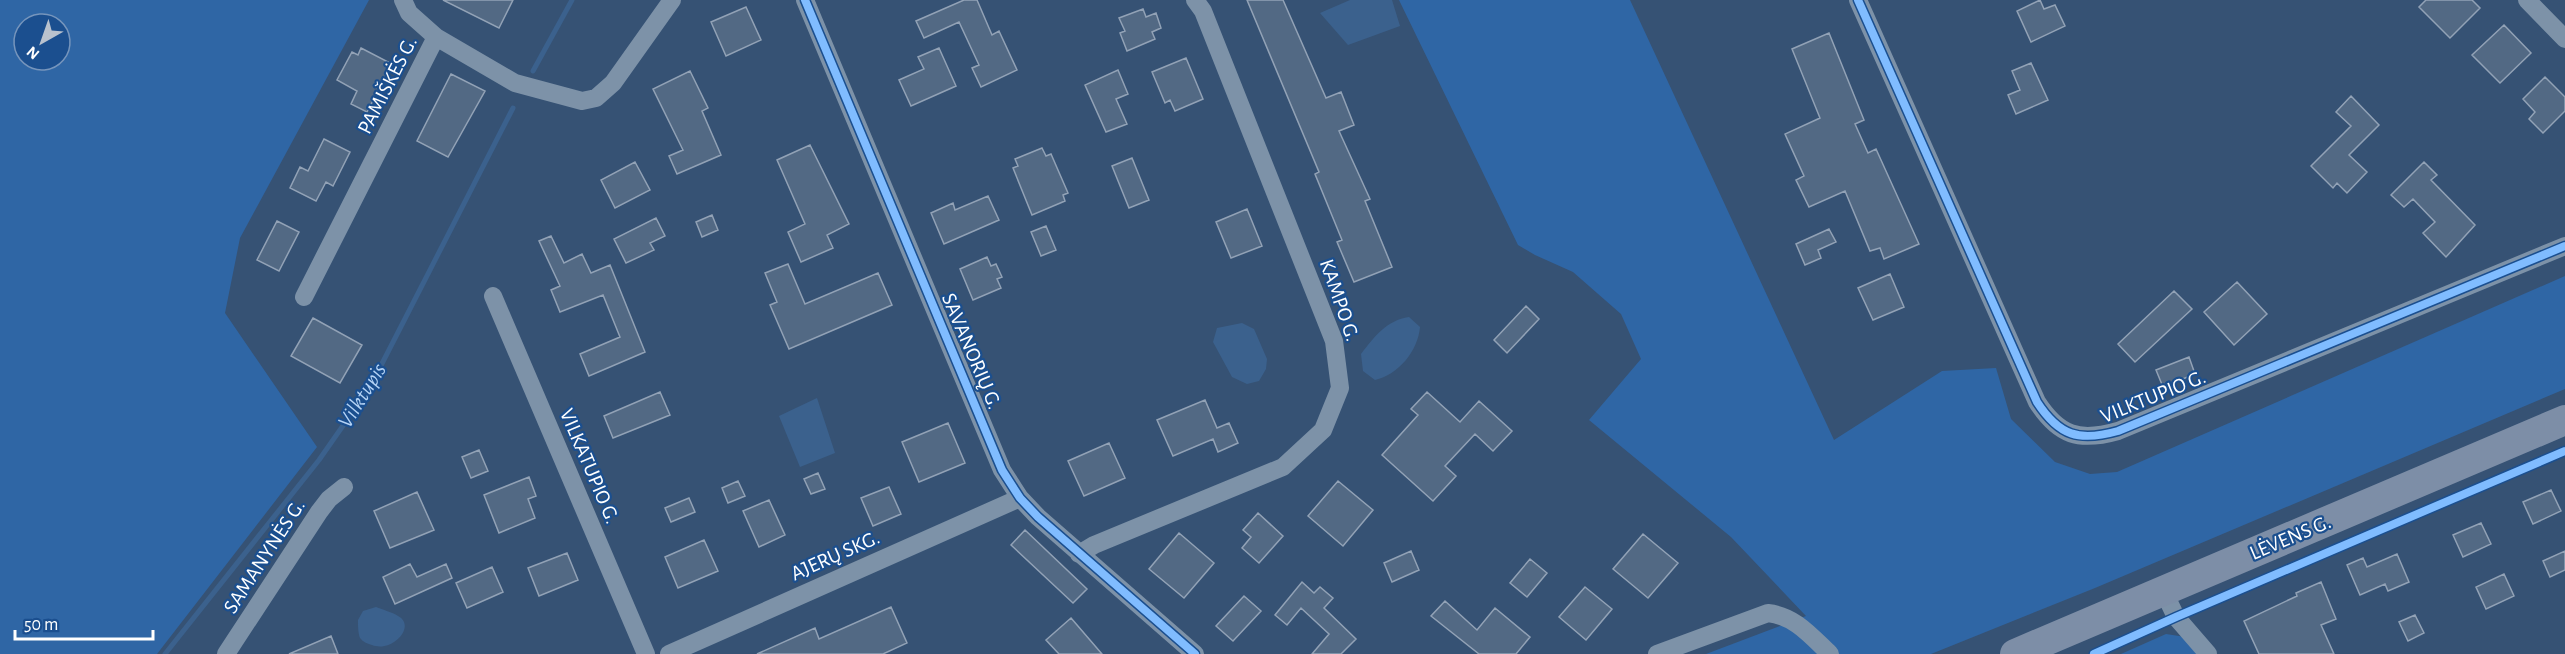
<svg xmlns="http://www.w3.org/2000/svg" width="2565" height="654" font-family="'Alegreya Sans',sans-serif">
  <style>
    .green { fill: #2f66a5; fill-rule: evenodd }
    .water { fill: #3b618d }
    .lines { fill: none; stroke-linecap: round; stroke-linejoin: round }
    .stream { stroke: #3b618d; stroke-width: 5 }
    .building { fill: #526984; stroke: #92a2b6; stroke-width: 1.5 }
    .minor { stroke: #7d92a8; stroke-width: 18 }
    .primary { stroke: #7d8ea7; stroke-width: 30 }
    .cycleway-casing { stroke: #1b4f8f; stroke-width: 11 }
    .cycleway { stroke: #80bcff; stroke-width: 8 }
    .labels { text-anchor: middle; stroke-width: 4.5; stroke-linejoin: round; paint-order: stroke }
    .street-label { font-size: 21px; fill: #fff; stroke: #1b4f8f }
    .water-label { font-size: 22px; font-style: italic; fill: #b5d3f5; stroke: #1b4f8f }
  </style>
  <rect width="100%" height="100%" fill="#365274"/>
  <path class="green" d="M0 0H369L240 238 225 313 317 447 157 654H0ZM24 24H60V60H24Z
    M1399 0H1630L1834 440 1942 371 1996 368 2011 419 2055 462 2090 474 2117 472 2565 276V389L2095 588 1931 654H1706L1806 616 1731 537 1589 420 1641 359 1621 314 1573 272 1535 255 1518 245Z
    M2166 634 2192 638 2208 654H2121Z"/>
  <path class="water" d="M1350 0H1392L1400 26 1348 45 1320 13Z
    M1409 317 1420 327C1418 351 1398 375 1375 380L1363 371 1361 354C1374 337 1387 320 1409 317Z
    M1242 323 1254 329 1267 359 1266 369 1259 381 1247 384 1232 377 1213 342 1217 328Z
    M817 398 835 453 800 467 779 416Z
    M376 607C383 610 392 612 398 616 417 626 392 653 372 645 368 644 363 642 360 638 358 633 358 625 358 620L363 611Z"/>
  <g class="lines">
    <path class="stream" d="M533 71 572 0
      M165 654 319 460 370 387 513 108"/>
  </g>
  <path class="building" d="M443 0H513L499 28Z
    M964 0H977L992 35 999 31 1017 70 981 87 972 68 979 65 959 22 924 38 916 21Z
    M1247 0H1283L1326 98 1341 92 1354 125 1339 131 1370 199 1365 201 1392 267 1354 282 1337 242 1342 240 1315 174 1319 172Z
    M2040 0 2044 9 2055 5 2065 26 2031 42 2017 11Z
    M2426 0H2472L2480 8 2450 38 2419 7Z
    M746 7 761 40 726 56 711 22Z
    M1143 9 1146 17 1156 13 1161 28 1152 32 1155 39 1127 51 1120 33 1125 31 1119 18Z
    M2504 25 2531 53 2500 83 2472 55Z
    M1829 33 1864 120 1855 124 1868 153 1876 149 1919 244 1884 259 1880 248 1870 251 1845 191 1809 207 1796 180 1804 176 1785 134 1820 118 1792 49Z
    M361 48 392 64 367 112 351 104 357 91 337 80 352 52 358 55Z
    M939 48 956 86 911 106 899 80 924 69 918 57Z
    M1186 58 1203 99 1175 111 1170 100 1165 103 1152 72Z
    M2031 63 2048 100 2016 114 2008 95 2020 90 2012 71Z
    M1118 70 1128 94 1116 99 1127 124 1106 132 1085 85Z
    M690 71 708 108 702 111 721 155 677 174 669 156 683 150 653 89Z
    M451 74 485 91 448 157 417 141Z
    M2545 77 2565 97V111L2543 133 2529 119 2535 112 2523 99Z
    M2351 96 2379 125 2349 155 2367 172 2347 193 2337 183 2333 188 2311 166 2351 126 2336 112Z
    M324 139 350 152 333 186 326 182 316 201 290 188 300 167 308 171Z
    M810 145 849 224 827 235 833 248 801 262 788 232 805 224 777 160Z
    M1042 148 1046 156 1051 154 1068 193 1063 195 1065 201 1032 215 1013 168 1018 166 1015 159Z
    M1132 158 1149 200 1129 208 1112 166Z
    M635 162 650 190 615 208 601 180Z
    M2424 162 2437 175 2431 180 2475 225 2446 257 2423 233 2435 222 2413 199 2404 207 2391 195Z
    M988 196 999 220 944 244 931 213 953 203 955 210Z
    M1247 209 1262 246 1231 258 1216 222Z
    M712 215 718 230 702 237 696 222Z
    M656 218 665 236 650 243 654 250 626 263 614 239Z
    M277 221 299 232 279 271 257 260Z
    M1046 226 1056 250 1041 256 1031 232Z
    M1829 229 1836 242 1818 250 1821 258 1805 265 1796 244Z
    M551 236 564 263 582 254 591 273 610 265 645 352 589 376 580 354 620 337 603 295 560 312 551 290 560 286 539 241Z
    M987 257 991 266 996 264 1002 277 997 279 1001 288 973 300 960 269Z
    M788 264 805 304 878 273 892 305 789 349 770 305 777 302 765 273Z
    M1890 274 1904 307 1873 320 1858 288Z
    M2237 282 2267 314 2234 345 2204 312Z
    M2174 291 2192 309 2135 362 2118 344Z
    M1526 306 1539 319 1507 353 1494 340Z
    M313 318 362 345 340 383 291 356Z
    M2189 357 2195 374 2163 387 2156 370Z
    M660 392 670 415 613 438 604 416Z
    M1427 392 1460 422 1479 401 1512 431 1493 451 1475 434 1445 466 1456 476 1433 501 1382 455 1418 415 1411 409Z
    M1205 400 1217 428 1229 423 1238 443 1218 452 1213 439 1173 456 1157 420Z
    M948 423 965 463 919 482 902 442Z
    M1109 443 1125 478 1084 496 1068 461Z
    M479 450 488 471 471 478 462 457Z
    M818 473 825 489 811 494 804 479Z
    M529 477 536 496 528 499 535 518 499 533 484 495Z
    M738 481 745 496 728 503 722 488Z
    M1338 481 1373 510 1343 546 1308 516Z
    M889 487 901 514 873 526 861 498Z
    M2551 490 2561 511 2533 524 2523 502Z
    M417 492 434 530 390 548 374 511Z
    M689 498 695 512 671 522 665 508Z
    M769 500 785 535 759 547 743 511Z
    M1258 513 1283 536 1259 563 1242 548 1251 537 1243 530Z
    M2481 523 2491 544 2463 557 2453 535Z
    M1025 530 1087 589 1073 603 1011 545Z
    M1179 533 1214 563 1184 598 1149 569Z
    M1643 534 1678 563 1648 598 1613 569Z
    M704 540 718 571 678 588 665 557Z
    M1411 551 1419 570 1392 582 1384 563Z
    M2565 551V570L2550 577 2543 561Z
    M567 553 578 580 539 596 528 568Z
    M2397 554 2409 582 2388 591 2385 584 2360 595 2347 565 2363 558 2367 567Z
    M1530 559 1547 573 1527 597 1510 583Z
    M410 564 417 577 446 564 452 578 395 604 383 577Z
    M492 567 503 592 467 608 456 583Z
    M2504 574 2514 596 2486 609 2476 587Z
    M1302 582 1314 593 1320 587 1333 598 1324 608 1356 639 1341 654H1312L1329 634 1301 608 1287 625 1275 615Z
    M2321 582 2336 619 2321 625 2334 654H2259L2244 621 2297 596 2296 593Z
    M1585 587 1612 609 1586 640 1559 617Z
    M1244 596 1261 611 1233 641 1216 626Z
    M1445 601 1477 630 1495 608 1530 637 1516 654H1479L1431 616Z
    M891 607 907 643 883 654H757L815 628 819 639Z
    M2415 615 2424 633 2408 641 2399 622Z
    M1071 618 1102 654H1059L1046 640Z
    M331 636 338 654H289Z"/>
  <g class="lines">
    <path class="minor" d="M403 0 409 13 436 37
      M805 0 1002 470 1020 498 1038 517 1195 654
      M1858 0 2037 402C2059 436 2079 442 2118 431L2565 246
      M2527 0 2565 39
      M493 296 646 654
      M304 297 436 37 515 83 582 101 596 98 613 83 672 0
      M1079 554 1094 545 1283 467 1323 430 1340 388 1334 341 1203 11 1195 0
      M2163 590 2176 617 2208 654
      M226 654 319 512 329 499 344 487
      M669 654 1020 498
      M1657 654 1768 613C1795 616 1811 636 1830 654"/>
    <path class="primary" d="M2015 654 2565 420"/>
    <g class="cycleway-casing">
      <path id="cycleway" d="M805 0 1002 470 1020 498 1038 517 1195 654
        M1858 0 2037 402C2059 436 2079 442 2118 431L2565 246
        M2094 654 2176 617 2565 451"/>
    </g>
    <use href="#cycleway" class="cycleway"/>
  </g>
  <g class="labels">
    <g class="street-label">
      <text transform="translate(387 85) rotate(-63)" y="7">PAMIŠKĖS G.</text>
      <text transform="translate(1340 300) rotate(71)" y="7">KAMPO G.</text>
      <text transform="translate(972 351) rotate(67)" y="7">SAVANORIŲ G.</text>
      <text transform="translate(2153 396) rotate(-22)" y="7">VILKTUPIO G.</text>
      <text transform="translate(590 466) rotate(67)" y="7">VILKATUPIO G.</text>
      <text transform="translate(2290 537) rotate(-23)" y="7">LĖVENS G.</text>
      <text transform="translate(835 555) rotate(-24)" y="7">AJERŲ SKG.</text>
      <text transform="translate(264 556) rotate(-57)" y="7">SAMANYNĖS G.</text>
    </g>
    <g class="water-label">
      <text transform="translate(361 395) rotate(-58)" y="8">Vilktupis</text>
    </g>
  </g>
  <g transform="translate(42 42) rotate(220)"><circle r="28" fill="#1b4f8f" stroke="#7695bc" stroke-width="1.5"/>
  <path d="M0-4.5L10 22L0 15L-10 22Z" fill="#b9c2ce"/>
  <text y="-9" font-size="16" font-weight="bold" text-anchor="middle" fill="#ffffff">N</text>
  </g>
  <path d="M15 630v9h138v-9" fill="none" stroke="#ffffff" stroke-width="3"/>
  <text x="24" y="630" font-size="18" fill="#ffffff" stroke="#1b4f8f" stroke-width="4.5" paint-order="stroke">50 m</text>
</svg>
